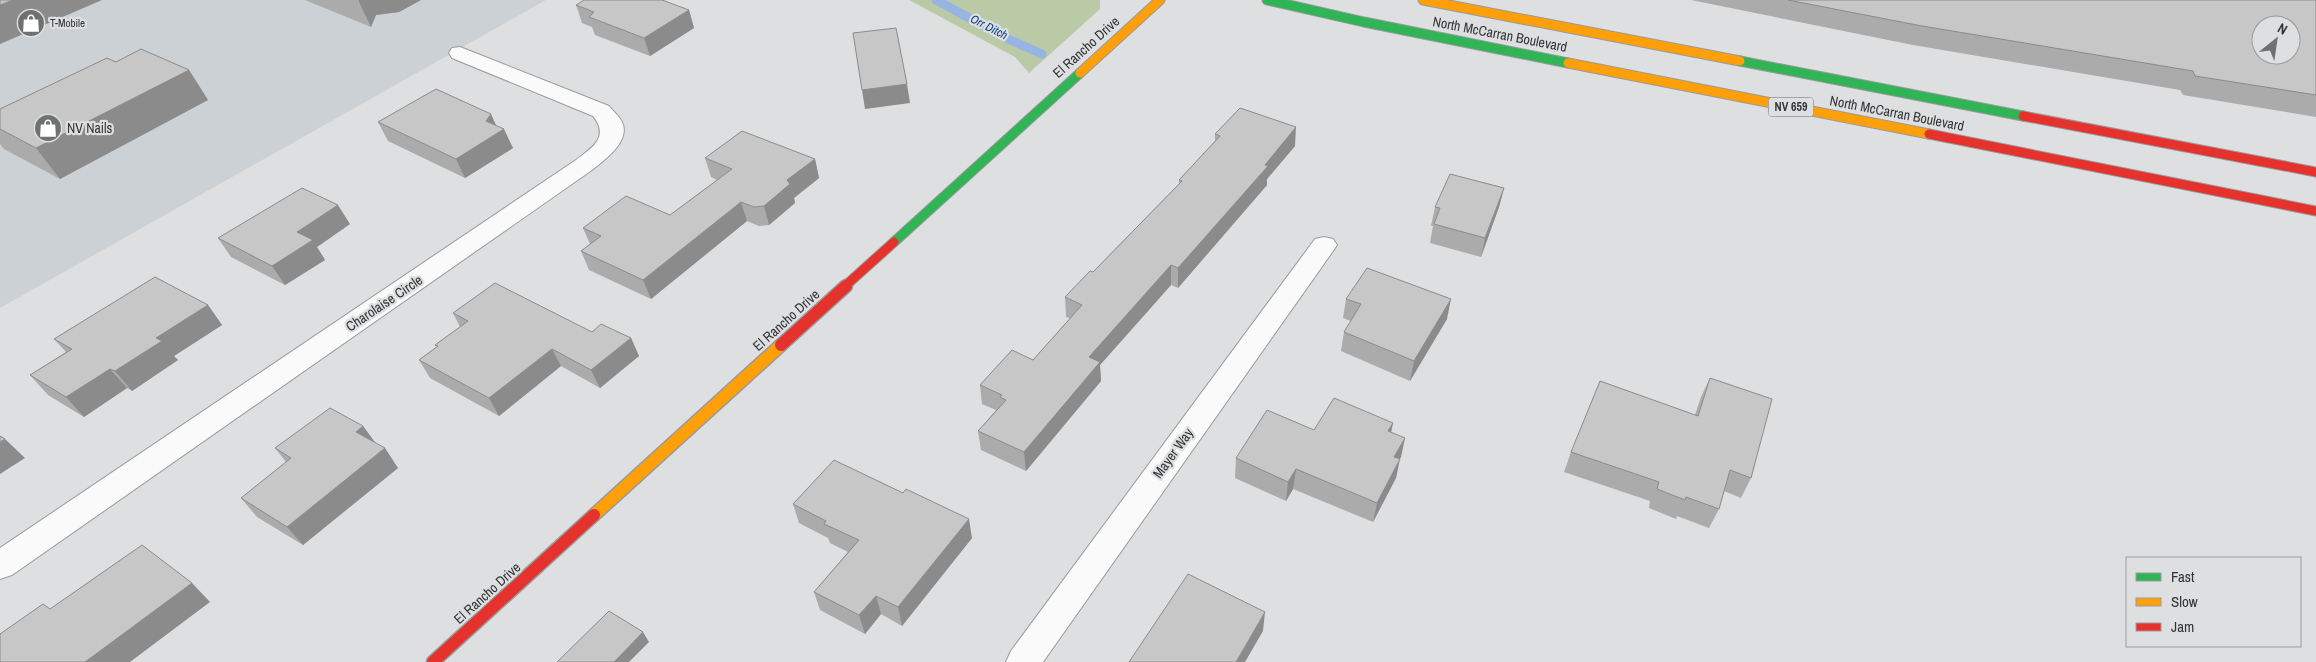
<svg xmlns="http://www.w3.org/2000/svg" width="2316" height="662" font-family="'Archivo Narrow',sans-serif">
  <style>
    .built { fill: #ccd1d5 }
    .green { fill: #bbcaa6 }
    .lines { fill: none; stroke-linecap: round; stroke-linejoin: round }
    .stream { stroke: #96b5e3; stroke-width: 9 }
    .street-casing { stroke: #999a9b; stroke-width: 2 }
    .fast-casing { stroke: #999a9b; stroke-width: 11 }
    .slow-far1-casing { stroke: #999a9b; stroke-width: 11 }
    .slow-casing { stroke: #999a9b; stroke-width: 15 }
    .jam-far1-casing { stroke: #999a9b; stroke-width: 11 }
    .jam-casing { stroke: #999a9b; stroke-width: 15 }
    .street { fill: #fafafa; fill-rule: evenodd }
    .fast { stroke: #30b455; stroke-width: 9 }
    .slow-far1 { stroke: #ff9f0a; stroke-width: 9 }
    .slow { stroke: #ff9f0a; stroke-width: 12 }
    .jam-far1 { stroke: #e5322d; stroke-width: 9 }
    .jam { stroke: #e5322d; stroke-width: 12 }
    .wall { fill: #ababab }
    .shaded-wall { fill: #8b8b8b }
    .building { fill: #c7c7c7; stroke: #8b8b8b; fill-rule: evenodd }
    .labels { text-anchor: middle; stroke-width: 4.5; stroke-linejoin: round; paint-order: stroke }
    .far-poi-label { font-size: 11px; fill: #333435; stroke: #dddfe1; text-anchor: start }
    .far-water-label { font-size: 12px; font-style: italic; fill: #07408b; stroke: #dddfe1 }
    .shield { fill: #dddfe1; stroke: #666769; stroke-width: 1 }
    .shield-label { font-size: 12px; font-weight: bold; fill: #333435 }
    .street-label { font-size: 14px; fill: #333435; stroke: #dddfe1 }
    .poi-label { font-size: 14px; fill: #333435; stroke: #dddfe1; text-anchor: start }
  </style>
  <rect width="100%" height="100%" fill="#dedfe0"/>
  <path class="built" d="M0 0H546L0 308Z"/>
  <path class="green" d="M909 0H1100V9L1029 73 1015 57Z"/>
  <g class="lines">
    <path class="stream" d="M936 0 1008 39 1042 54"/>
    <g class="street-casing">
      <path id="street" d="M460 47 609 106C613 111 619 116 622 122 631 141 605 160 592 170L12 575 0 579V548L576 160C592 148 610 137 593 116L452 58 449 53 452 48Z
        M1324 237 1333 239 1337 245 1333 251 1043 662H1006L1011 651 1315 239Z"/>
    </g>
    <g class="fast-casing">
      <path id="fast" d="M1267 0 1364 22 1568 63
        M1740 61 2023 116
        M894 242 1080 73"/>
    </g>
    <g class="slow-far1-casing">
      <path id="slow-far1" d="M1423 0 1740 61
        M1568 63 1929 134
        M1080 73 1160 0"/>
    </g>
    <g class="slow-casing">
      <path id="slow" d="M594 515 781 345"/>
    </g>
    <g class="jam-far1-casing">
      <path id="jam-far1" d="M2023 116 2316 172
        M1929 134 2316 211
        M844 287 894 242"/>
    </g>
    <g class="jam-casing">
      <path id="jam" d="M781 345 846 286
        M433 662 594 515"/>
    </g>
    <use href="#street" class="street"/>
    <use href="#fast" class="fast"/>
    <use href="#slow-far1" class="slow-far1"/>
    <use href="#slow" class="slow"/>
    <use href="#jam-far1" class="jam-far1"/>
    <use href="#jam" class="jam"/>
  </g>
  <path class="wall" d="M305 0H421L399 12 376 15 371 27Z
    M1691 0H2316V117L2183 95 2180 90 1913 45Z
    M576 5 689 10 694 28 650 56 595 35 592 27 582 23Z
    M189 70 208 100 60 179 4 149 0 144V109Z
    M378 122 496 126 513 148 465 178 388 141Z
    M1215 134 1295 146 1267 179V185L1178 288 1171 285 1100 365 1101 381 1026 471 981 450 978 431 996 410 982 404 980 385 1033 360 1070 318 1066 317 1065 297 1093 272 1179 184V180L1215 141Z
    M705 158 815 159 819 178 794 198 795 203 769 225 759 226 747 221 651 299 589 270 581 251 590 244 583 228 670 215 717 180 711 177Z
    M1504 188 1499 207 1481 257 1430 243 1433 226H1431L1435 207Z
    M350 224 317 247 325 260 285 285 231 257 218 238Z
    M1346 299 1447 319 1410 381 1341 351 1344 332 1351 321 1343 318Z
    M208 305 222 325 174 356 178 360 132 391 127 388 84 417 48 395 30 375 66 352 54 339Z
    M453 313 592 332 631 338 639 356 600 388 561 366 499 416 430 378 419 360 437 347 435 345 460 327Z
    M1710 378 1751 478 1741 498 1724 491 1719 509 1709 528 1677 516 1676 519 1649 508 1650 501 1564 472 1571 452 1695 415 1701 397Z
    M1393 423 1391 432 1401 457 1399 459 1396 478 1373 522 1293 489 1286 501 1235 478 1236 458 1314 430Z
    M363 426 375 443 398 468 303 545 257 517 241 498 286 462 275 448Z
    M793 504 972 538 902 626 881 614 865 634 820 610 814 592 848 552 830 543 828 538 799 523Z"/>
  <path class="shaded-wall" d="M13 0H102L0 44V5Z
    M359 0H421L399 12 376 15 371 27 359 2Z
    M689 10 694 28 650 56 644 38Z
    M189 70 208 100 60 179 36 148Z
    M907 84 910 103 865 109 862 90Z
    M491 114 499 132 504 129 513 148 465 178 456 159Z
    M1296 127 1295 146 1267 179V185L1178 288V268Z
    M815 159 819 178 794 198 795 203 769 225 764 206 787 180Z
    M1504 188 1499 207 1481 257 1485 238Z
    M741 202 747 221 651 299 643 280Z
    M338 205 350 224 317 247 325 260 285 285 272 266 297 232Z
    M1171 265V285L1100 365 1101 381 1026 471 1024 452 1089 357Z
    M1451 299 1447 319 1410 381 1414 361Z
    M208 305 222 325 174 356 178 360 132 391 115 371 156 338Z
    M631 338 639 356 600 388 591 370Z
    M552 349 561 366 499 416 489 398Z
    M110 369 127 388 84 417 66 397Z
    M1393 423 1389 442 1388 431Z
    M363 426 377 445 356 432Z
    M1405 438 1401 457 1390 476 1394 457Z
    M5 439 25 458 0 474V442Z
    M385 448 398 468 303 545 287 527Z
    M1400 459 1396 478 1373 522 1377 503Z
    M1296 469 1293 489 1286 501 1288 482Z
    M969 519 972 538 902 626 898 607Z
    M192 583 210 602 130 662H85Z
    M876 596 881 614 865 634 859 615Z
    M1265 612 1263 631 1245 662H1236Z
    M643 632 649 642 629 662H614Z"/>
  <path class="building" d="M0 0H13L0 5Z
    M584 0H662L689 10 644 38 589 17 594 12 576 5Z
    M1788 0H2316V95L2195 76 2193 71 1922 26ZM2261 25H2291V55H2261Z
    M896 28 907 84 862 90 853 33Z
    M141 49 189 70 36 148 0 129V109L107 58 116 62Z
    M436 89 491 114 486 121 504 129 456 159 378 122Z
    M1240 108 1296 127 1265 165 1268 166 1178 268 1171 265 1089 357 1100 362 1024 452 978 431 1006 400 1000 397 1002 395 980 385 1012 350 1033 360 1082 305 1065 297 1090 271 1093 272 1182 181 1179 180 1220 136 1215 134Z
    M742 131 815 159 787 180 790 184 764 206 754 207 741 202 643 280 581 251 601 236 583 228 626 196 670 215 732 169 705 158Z
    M1450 174 1504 188 1485 238 1434 224 1440 208 1435 207Z
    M302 188 338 205 297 232 313 240 272 266 218 238Z
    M1367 268 1451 299 1414 361 1344 332 1361 304 1346 299Z
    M155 277 208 305 156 338 162 341 115 371 110 369 66 397 30 375 72 349 54 339Z
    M495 283 592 332 601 324 631 338 591 370 552 349 489 398 419 360 438 346 435 345 468 321 453 313Z
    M1710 378 1772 399 1751 478 1730 470 1719 509 1686 497 1685 500 1657 489 1659 482 1571 452 1600 381 1698 416Z
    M1334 398 1393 423 1388 431 1405 438 1394 457 1400 459 1377 503 1296 469 1288 482 1236 458 1267 410 1314 430Z
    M330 408 363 426 356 432 385 448 287 527 241 498 291 458 275 448Z
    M0 436 5 439 0 442Z
    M834 460 903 493 906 489 969 519 898 607 876 596 859 615 814 592 859 540 824 524 826 521 793 504Z
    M142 545 192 583 85 662H0V634L43 604 50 609Z
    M1188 574 1265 612 1236 662H1129Z
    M609 611 643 632 614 662H557Z"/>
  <defs>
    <g id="shop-disc" transform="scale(1.4375)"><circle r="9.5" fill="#6f7071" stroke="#dddfe1"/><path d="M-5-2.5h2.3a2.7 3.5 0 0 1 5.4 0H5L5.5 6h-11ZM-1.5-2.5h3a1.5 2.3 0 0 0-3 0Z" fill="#fff"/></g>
  </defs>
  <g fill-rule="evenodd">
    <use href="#shop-disc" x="31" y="23"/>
    <use href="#shop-disc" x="48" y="128"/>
  </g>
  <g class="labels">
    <g class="far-poi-label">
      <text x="50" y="27">T-Mobile</text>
    </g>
    <g class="far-water-label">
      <text transform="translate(989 27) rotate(27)" y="4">Orr Ditch</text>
    </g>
    <rect class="shield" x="1768.5" y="97.5" width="45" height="19" rx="4"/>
    <g class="shield-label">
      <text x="1791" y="111">NV 659</text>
    </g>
    <g class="street-label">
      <text transform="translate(1500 34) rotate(11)" y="5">North McCarran Boulevard</text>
      <text transform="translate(1086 47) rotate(-42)" y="5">El Rancho Drive</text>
      <text transform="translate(1897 113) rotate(11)" y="5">North McCarran Boulevard</text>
      <text transform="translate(384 303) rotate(-34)" y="5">Charolaise Circle</text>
      <text transform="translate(786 320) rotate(-42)" y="5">El Rancho Drive</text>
      <text transform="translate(1173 453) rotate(-54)" y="5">Mayer Way</text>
      <text transform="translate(487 593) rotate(-42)" y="5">El Rancho Drive</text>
    </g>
    <g class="poi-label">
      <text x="67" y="133">NV Nails</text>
    </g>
  </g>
  <rect x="2126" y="557" width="175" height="90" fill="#dddfe1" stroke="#999b9c"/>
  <rect x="2136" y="573" width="25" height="8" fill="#30b455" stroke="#999b9c"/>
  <text x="2171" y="582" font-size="15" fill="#333435">Fast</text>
  <rect x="2136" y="598" width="25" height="8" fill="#ff9f0a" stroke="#999b9c"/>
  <text x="2171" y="607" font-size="15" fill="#333435">Slow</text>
  <rect x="2136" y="623" width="25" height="8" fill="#e5322d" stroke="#999b9c"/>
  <text x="2171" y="632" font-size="15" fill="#333435">Jam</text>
  <g transform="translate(2276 40) rotate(30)"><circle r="24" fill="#dddfe1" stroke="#999b9c"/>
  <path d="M0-4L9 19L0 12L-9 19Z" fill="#6f7071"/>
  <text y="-8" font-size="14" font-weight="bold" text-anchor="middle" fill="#333435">N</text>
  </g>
</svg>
